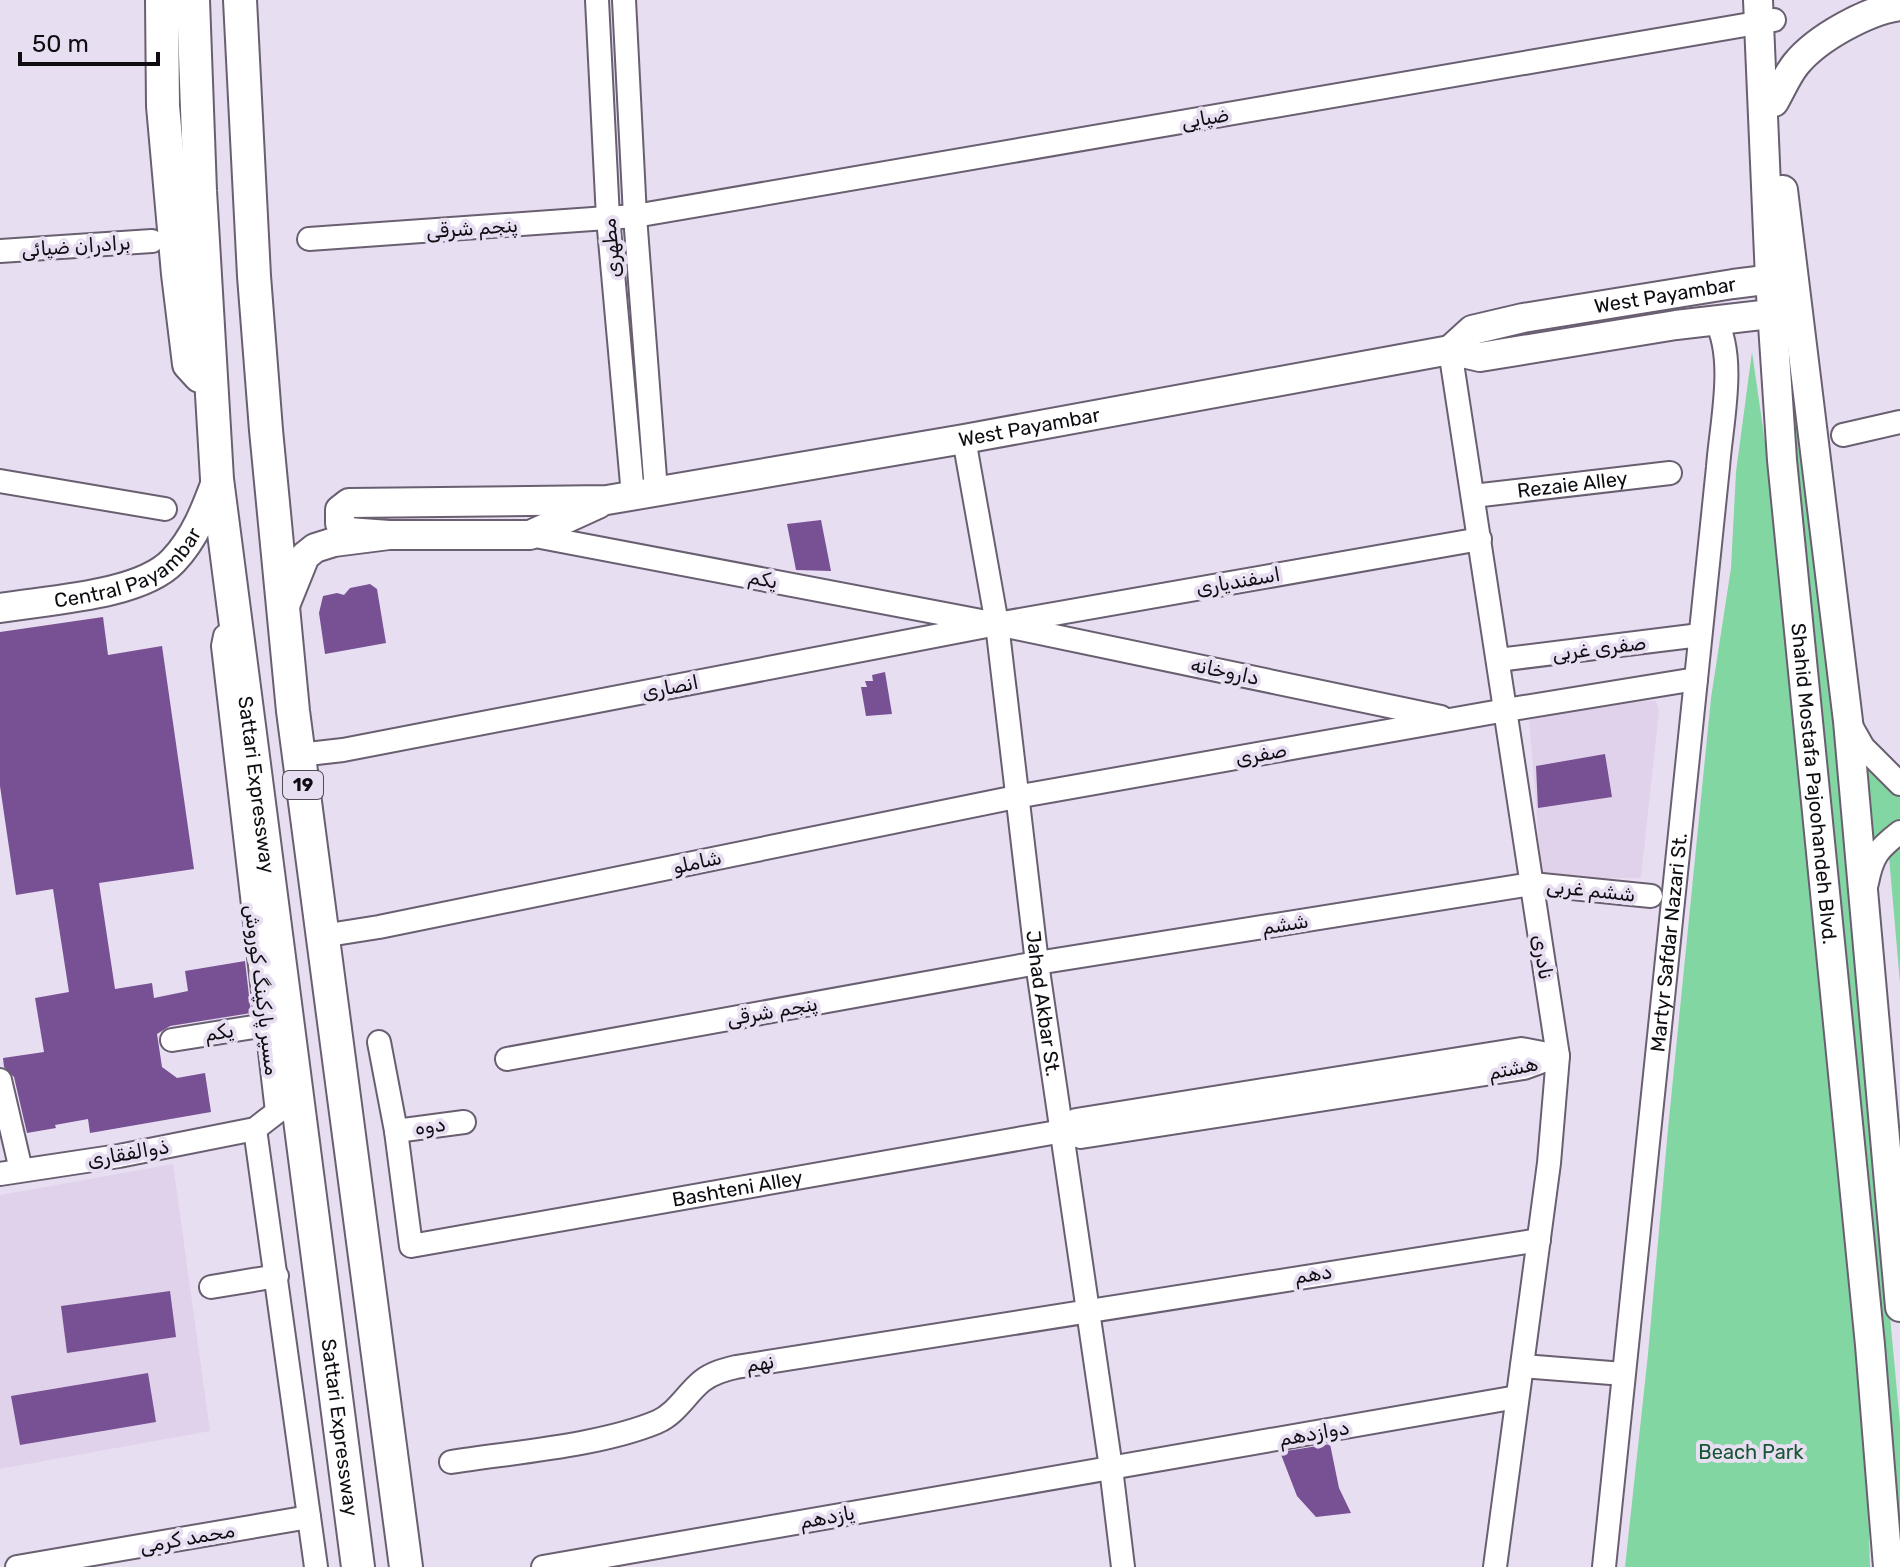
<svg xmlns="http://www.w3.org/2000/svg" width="1900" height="1567" font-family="Rubik,Cairo,sans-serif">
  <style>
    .built { fill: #e0d2eb }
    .green { fill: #82d6a1 }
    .building { fill: #785094 }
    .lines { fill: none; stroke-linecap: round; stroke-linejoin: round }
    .minor-casing { stroke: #695f70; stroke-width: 26 }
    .major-casing { stroke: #695f70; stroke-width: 32 }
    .highway-casing { stroke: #695f70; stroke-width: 36 }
    .minor { stroke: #fff; stroke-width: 22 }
    .major { stroke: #fff; stroke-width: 28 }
    .highway { stroke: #fff; stroke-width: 32 }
    .labels { text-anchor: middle; stroke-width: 8; stroke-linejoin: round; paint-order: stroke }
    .shield { fill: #e8def1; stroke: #504b55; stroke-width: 2 }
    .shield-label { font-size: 18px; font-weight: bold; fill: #0f0c12 }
    .street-label { font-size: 20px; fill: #0f0c12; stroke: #e8def1 }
    .park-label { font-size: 20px; fill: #175634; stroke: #e8def1 }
  </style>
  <rect width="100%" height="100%" fill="#e8def1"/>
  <path class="built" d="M1645 701H1656L1659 711 1641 878 1542 879 1529 718Z
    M173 1164 210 1431 0 1469V1195Z"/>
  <path class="green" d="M1752 352 1789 608 1867 1467 1870 1567H1625L1648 1354 1668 1129 1711 698 1731 568 1736 472Z
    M1794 363 1837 745 1900 1424V1567L1786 369Z
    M1862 754 1900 789V822L1871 844Z
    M1900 842V983L1889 857Z"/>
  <path class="building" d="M821 520 831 571 796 570 787 524Z
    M370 584 377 589 386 643 325 654 319 613 323 596 337 593 344 595 350 588Z
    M103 617 108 655 162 646 194 869 99 883 115 989 152 983 154 998 188 991 185 971 245 961 251 1013 170 1026 157 1034 162 1067 177 1078 205 1073 211 1112 90 1133 88 1119 55 1125 56 1128 27 1133 14 1077 4 1067 3 1058 44 1052 35 998 69 992 53 889 16 895 0 786V632Z
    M885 672 892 714 866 716 861 687H867L865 681H873L872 675Z
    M1605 754 1612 797 1538 808 1536 766Z
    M170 1291 176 1337 67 1353 61 1306Z
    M148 1373 156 1422 20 1445 11 1396Z
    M1330 1444 1339 1488 1351 1513 1316 1517 1297 1496 1280 1452Z"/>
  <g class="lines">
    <g class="minor-casing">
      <g id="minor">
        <path d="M597 0 608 218 633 495"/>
        <path d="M624 0 635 216 656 491"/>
        <path d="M309 239 635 216 1774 20"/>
        <path d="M0 251 152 241"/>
        <path d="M1450 350 1558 1056 1549 1163 1495 1567"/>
        <path d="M1843 435 1900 422"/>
        <path id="s1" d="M964 439 997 624 1037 963 1111 1468 1123 1567"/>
        <path d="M0 481 165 509"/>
        <path id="s2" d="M1473 496 1670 473"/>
        <path d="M530 535 997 624 1441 717"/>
        <path d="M1498 660 1700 635"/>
        <path d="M1850 724 1863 747 1900 784"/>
        <path d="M299 755 343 750 997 624 1480 539"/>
        <path d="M1867 883C1872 856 1878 849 1900 832"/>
        <path d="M322 936 379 927 1016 797 1506 710 1696 679"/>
        <path d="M172 1040 266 1025"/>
        <path id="s3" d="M379 1042 396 1131 411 1246 1063 1131 1076 1120 1521 1049 1558 1056"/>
        <path d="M507 1059 1037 963 1532 884 1651 896"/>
        <path d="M0 1080 21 1170"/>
        <path d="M255 1129 316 1567"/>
        <path d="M396 1131 464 1122"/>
        <path d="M1063 1131 1081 1137 1524 1068 1557 1056"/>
        <path d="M0 1174 119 1156 255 1129 277 1112 223 646 225 636"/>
        <path d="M211 1287 277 1276"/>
        <path d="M1522 1366 1611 1373"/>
        <path d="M451 1462C514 1452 599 1446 657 1422 677 1413 686 1394 702 1381 712 1373 724 1370 736 1367L1539 1240"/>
        <path d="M17 1567 309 1517"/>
        <path d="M543 1567 1517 1397"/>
        <path id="s4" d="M1604 1567 1718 467C1721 424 1737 358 1715 319"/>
      </g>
    </g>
    <g class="major-casing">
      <g id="major">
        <path id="s5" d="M1758 0 1770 279 1782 460 1870 1345 1888 1567"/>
        <path d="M1774 102C1781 90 1787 75 1796 64 1817 38 1868 10 1900 6"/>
        <path d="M1783 190 1848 721 1900 1307"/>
        <path id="s6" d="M1450 350 1472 330 1523 318 1733 284 1789 277"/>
        <path id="s7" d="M389 535 348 532 340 523V510L349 503 607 500 964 439 1450 350 1480 357 1676 325 1796 311"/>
        <path id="s8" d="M0 608C47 600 140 596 173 561 195 538 206 509 217 479"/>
        <path d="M284 608 305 556 315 548 334 542 389 535H530L598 504"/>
      </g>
    </g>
    <g class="highway-casing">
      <g id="highway">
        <path d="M162 0 163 106 178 274 189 364 200 376"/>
        <path id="s9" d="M193 0 200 191 217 479 358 1567"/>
        <path d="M240 0 254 276 266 430 293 711 406 1567"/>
      </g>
    </g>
    <use href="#minor" class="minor"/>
    <use href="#major" class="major"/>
    <use href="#highway" class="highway"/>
  </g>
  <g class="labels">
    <rect class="shield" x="283" y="771" width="40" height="28" rx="6"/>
    <g class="shield-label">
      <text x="303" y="791">19</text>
    </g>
    <g class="street-label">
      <text transform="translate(1205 118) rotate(-10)" y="7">ضیایی</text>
      <text transform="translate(472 228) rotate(-4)" y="7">پنجم شرقی</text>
      <text transform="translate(76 246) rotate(-4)" y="7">برادران ضیائی</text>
      <text transform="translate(611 248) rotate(-95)" y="7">مطهری</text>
      <text dy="7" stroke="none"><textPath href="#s6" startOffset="226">West Payambar</textPath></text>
      <text dy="7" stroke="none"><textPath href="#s7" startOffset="764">West Payambar</textPath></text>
      <text dy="7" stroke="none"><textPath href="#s2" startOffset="100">Rezaie Alley</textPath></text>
      <text dy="7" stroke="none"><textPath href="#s8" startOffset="138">Central Payambar</textPath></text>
      <text transform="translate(763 579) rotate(11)" y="7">یکم</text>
      <text transform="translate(1238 581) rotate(-10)" y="7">اسفندیاری</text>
      <text transform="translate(1599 648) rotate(-7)" y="7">صفری غربی</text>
      <text transform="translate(1225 671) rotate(12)" y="7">داروخانه</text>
      <text transform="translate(670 687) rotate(-11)" y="7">انصاری</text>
      <text transform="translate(1261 754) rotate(-10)" y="7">صفری</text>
      <text dy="7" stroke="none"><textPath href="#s5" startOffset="786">Shahid Mostafa Pajoohandeh Blvd.</textPath></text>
      <text dy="7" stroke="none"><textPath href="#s9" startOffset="788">Sattari Expressway</textPath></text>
      <text transform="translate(697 862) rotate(-12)" y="7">شاملو</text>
      <text transform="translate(1591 890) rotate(6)" y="7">ششم غربی</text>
      <text transform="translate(1285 924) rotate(-9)" y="7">ششم</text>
      <text dy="7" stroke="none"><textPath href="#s4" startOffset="628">Martyr Safdar Nazari St.</textPath></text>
      <text transform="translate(1543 957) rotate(81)" y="7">نادری</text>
      <text transform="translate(262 990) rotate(83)" y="7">مسیر پارکینگ کوروش</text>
      <text dy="7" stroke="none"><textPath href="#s1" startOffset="570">Jahad Akbar St.</textPath></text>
      <text transform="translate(772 1011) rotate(-10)" y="7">پنجم شرقی</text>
      <text transform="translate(219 1032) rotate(-9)" y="7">یکم</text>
      <text transform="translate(1513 1068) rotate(-12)" y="7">هشتم</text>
      <text transform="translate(430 1126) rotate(-8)" y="7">دوه</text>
      <text transform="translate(128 1153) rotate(-10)" y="7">ذوالفقاری</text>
      <text dy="7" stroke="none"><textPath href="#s3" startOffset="538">Bashteni Alley</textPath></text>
      <text transform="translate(1313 1274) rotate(-9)" y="7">دهم</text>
      <text transform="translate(760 1363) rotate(-9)" y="7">نهم</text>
      <text dy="7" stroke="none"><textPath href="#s9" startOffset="1436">Sattari Expressway</textPath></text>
      <text transform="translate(1314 1433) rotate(-10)" y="7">دوازدهم</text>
      <text transform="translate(827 1517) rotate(-10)" y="7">یازدهم</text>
      <text transform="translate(187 1538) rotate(-10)" y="7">محمد کرمی</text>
    </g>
    <g class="park-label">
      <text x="1751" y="1459">Beach Park</text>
    </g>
  </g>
  <path d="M20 52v12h138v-12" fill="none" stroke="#0f0c12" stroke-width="4"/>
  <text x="32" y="52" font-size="24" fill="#0f0c12" stroke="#e8def1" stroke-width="6" paint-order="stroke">50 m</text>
</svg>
